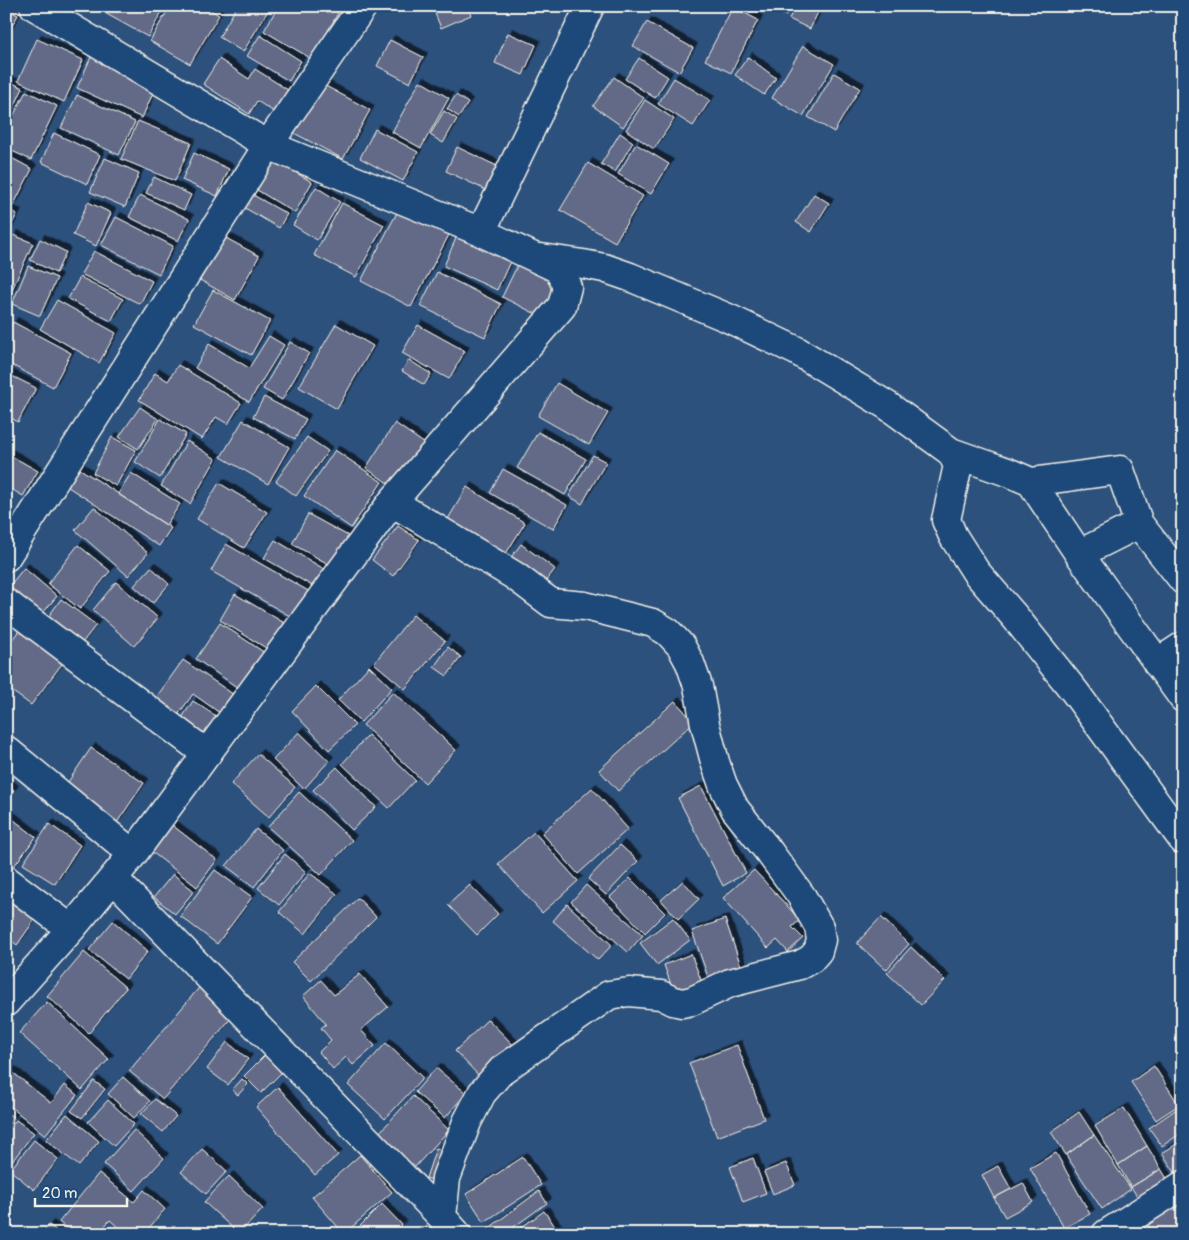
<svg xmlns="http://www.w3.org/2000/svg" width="1189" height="1240" font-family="Pangolin,sans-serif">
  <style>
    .building { fill: #636b87; stroke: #f4f1e8; filter: url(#shadow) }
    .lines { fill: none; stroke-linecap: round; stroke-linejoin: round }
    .minor-casing { stroke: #f4f1e8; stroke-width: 31 }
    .tertiary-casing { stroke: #f4f1e8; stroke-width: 31 }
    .minor { stroke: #1f4a7a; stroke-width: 28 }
    .tertiary { stroke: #1f4a7a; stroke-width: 28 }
  </style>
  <defs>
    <filter id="shadow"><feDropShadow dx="4.5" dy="-4.5" stdDeviation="0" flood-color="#0009"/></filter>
  </defs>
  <rect width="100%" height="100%" fill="#2d517d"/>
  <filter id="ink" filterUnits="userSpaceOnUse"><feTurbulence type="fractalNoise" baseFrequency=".02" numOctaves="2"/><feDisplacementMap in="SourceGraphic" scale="10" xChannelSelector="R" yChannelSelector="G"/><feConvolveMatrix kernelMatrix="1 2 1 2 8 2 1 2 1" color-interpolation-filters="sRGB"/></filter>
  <g filter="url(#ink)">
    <path class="building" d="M92 6H165L148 37Z
      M170 6H203L219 15 190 64 150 41Z
      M237 6H265L269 9 243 52 219 37Z
      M278 6H342L312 59 264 31Z
      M432 6H467L471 15 441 28Z
      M768 6H791L786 16Z
      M795 6H821L810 29 789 19Z
      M733 7 758 20 731 73 705 60Z
      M6 9 18 15 6 36Z
      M647 22 693 48 679 72 633 46Z
      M508 33 536 45 523 75 495 63Z
      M260 35 301 61 289 81 247 56Z
      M37 39 83 60 64 102 18 81Z
      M390 40 423 57 410 83 377 66Z
      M803 46 834 64 803 116 772 98Z
      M91 57 156 86 142 118 77 88Z
      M748 57 776 78 764 95 735 75Z
      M639 58 668 77 655 98 625 79Z
      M219 59 249 79 255 69 291 92 277 114 257 101 249 114 203 84Z
      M834 73 860 88 834 132 808 117Z
      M614 77 644 98 623 127 593 106Z
      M674 78 710 100 693 126 658 104Z
      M6 80 23 88 6 124Z
      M420 81 449 98 421 148 392 132Z
      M320 83 370 110 343 159 294 133Z
      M26 91 57 106 31 160 6 148V130Z
      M77 95 135 122 119 155 61 128Z
      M456 95 468 103 459 117 447 109Z
      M645 100 674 119 654 149 626 130Z
      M444 111 457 119 443 143 430 135Z
      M138 121 191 143 175 181 121 159Z
      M375 129 418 152 403 181 360 158Z
      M54 133 100 155 87 184 41 162Z
      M620 133 633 142 615 172 601 164Z
      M636 144 669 164 651 194 618 174Z
      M457 147 501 168 490 192 446 171Z
      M194 153 229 169 217 196 182 180Z
      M6 155 32 169 13 206 6 203Z
      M105 158 139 173 125 207 90 192Z
      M274 160 312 182 295 213 257 190Z
      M588 163 643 196 615 242 560 210Z
      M154 177 191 195 184 210 146 193Z
      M316 187 340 202 317 240 293 225Z
      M814 194 829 203 811 232 796 222Z
      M140 195 189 219 178 241 129 217Z
      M253 195 287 214 279 228 245 208Z
      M88 202 111 213 96 246 73 235Z
      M342 203 384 225 356 277 314 255Z
      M401 205 451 231 411 307 361 281Z
      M6 209 17 214 6 236Z
      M116 217 173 246 159 274 101 245Z
      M459 231 513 255 497 290 444 266Z
      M13 235 33 243 6 303V251Z
      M224 237 259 256 235 300 200 280Z
      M40 239 66 252 56 273 30 260Z
      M94 251 152 281 140 304 81 274Z
      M519 262 559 281 542 317 502 297Z
      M28 266 57 278 40 316 12 304Z
      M437 272 501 304 485 337 420 306Z
      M80 277 123 299 111 321 68 299Z
      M213 290 270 321 251 355 194 324Z
      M57 300 116 333 99 363 40 329Z
      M13 322 71 353 53 387 6 362V336Z
      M336 324 373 346 337 409 299 387Z
      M418 325 465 351 449 379 402 353Z
      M269 336 284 345 249 402 195 368 209 344 249 368Z
      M290 342 309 353 282 400 263 389Z
      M409 360 431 374 424 385 402 371Z
      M178 365 241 403 228 424 216 417 202 439 139 400 155 373 168 381Z
      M6 373 36 388 18 422 6 415Z
      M557 383 608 413 589 445 538 416Z
      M264 397 306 419 295 439 253 417Z
      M140 407 158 419 138 449 119 437Z
      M160 419 186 434 160 478 135 462Z
      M243 420 289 447 268 484 221 457Z
      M395 423 425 444 395 488 366 468Z
      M538 432 586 459 565 495 517 468Z
      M112 437 136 450 116 486 93 473Z
      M307 437 328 451 296 496 276 481Z
      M187 441 216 459 190 504 161 486Z
      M335 450 382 482 351 528 304 496Z
      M6 453 38 471 23 496 6 486Z
      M593 455 606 462 582 504 569 496Z
      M77 467 171 528 159 546 65 485Z
      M503 469 567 505 553 529 490 493Z
      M131 473 180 504 166 525 118 494Z
      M219 483 267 512 244 548 197 519Z
      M467 487 525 523 502 560 445 524Z
      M94 507 148 553 128 576 75 530Z
      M308 514 350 537 334 567 292 544Z
      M398 526 419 540 393 576 372 560Z
      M275 540 324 569 314 587 264 558Z
      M226 544 310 592 295 619 211 571Z
      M521 544 555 569 543 585 509 560Z
      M78 545 110 571 80 609 48 584Z
      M151 567 169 584 153 603 134 586Z
      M24 568 57 596 38 619 6 590Z
      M116 582 158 618 134 646 93 610Z
      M235 594 286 624 271 651 220 620Z
      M61 599 96 625 78 648 44 623Z
      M413 615 445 641 405 689 374 663Z
      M220 623 268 655 244 692 196 659Z
      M23 625 67 657 31 705 6 687V648Z
      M448 647 461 657 447 676 434 667Z
      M183 660 240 699 227 718 193 694 173 722 150 706Z
      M369 666 392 688 361 722 338 700Z
      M316 686 355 725 329 750 292 711Z
      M393 692 456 750 425 783 363 725Z
      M193 701 219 718 202 744 176 727Z
      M675 701 694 722 618 791 599 770Z
      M299 732 329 761 304 789 273 760Z
      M368 735 415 780 389 808 342 764Z
      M91 748 144 783 116 824 64 788Z
      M258 754 295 787 269 817 231 784Z
      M337 767 376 807 352 830 313 790Z
      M6 783 14 790 6 800Z
      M701 786 746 873 723 886 678 798Z
      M592 788 628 829 578 874 542 833Z
      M299 792 352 840 321 875 268 827Z
      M6 814 36 837 11 870 6 867Z
      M168 822 217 860 197 887 148 849Z
      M49 824 80 845 55 884 23 864Z
      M256 829 283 850 254 887 226 866Z
      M534 832 578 881 542 913 498 864Z
      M620 845 638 861 606 895 588 879Z
      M285 854 306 872 279 905 258 888Z
      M215 870 252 897 217 944 180 916Z
      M754 870 800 920 792 927 803 938 788 952 777 940 768 948 723 898Z
      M310 873 337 894 305 934 279 912Z
      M173 874 194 891 175 914 154 897Z
      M630 878 665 913 645 933 610 897Z
      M683 881 699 899 678 919 661 900Z
      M470 885 498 914 477 935 448 905Z
      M586 885 643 935 628 952 571 902Z
      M6 896 36 918 17 945 6 936Z
      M358 898 376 917 311 981 292 962Z
      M567 904 612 945 598 960 553 921Z
      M881 917 909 944 886 970 857 943Z
      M673 918 690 940 657 965 640 943Z
      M725 919 742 969 709 980 692 931Z
      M113 921 148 951 126 979 89 950Z
      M911 947 945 980 921 1005 887 973Z
      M84 952 126 988 89 1033 47 996Z
      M691 954 704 988 676 999 664 965Z
      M360 974 388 1007 361 1030 375 1046 353 1065 346 1057 333 1069 319 1052 331 1040 321 1028 326 1024 303 996 321 980 334 995Z
      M203 983 237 1011 163 1099 129 1071Z
      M47 1002 109 1059 82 1090 19 1033Z
      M488 1019 516 1048 482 1079 455 1051Z
      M227 1042 248 1059 228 1085 207 1069Z
      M386 1043 423 1078 385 1119 348 1085Z
      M737 1045 764 1119 717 1137 689 1063Z
      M274 1046 291 1063 261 1093 244 1076Z
      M1154 1066 1179 1105 1156 1120 1131 1082Z
      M436 1068 466 1093 445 1118 415 1092Z
      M11 1071 51 1103 65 1085 77 1095 45 1135 6 1103V1077Z
      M123 1077 150 1101 134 1118 108 1094Z
      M242 1079 248 1084 238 1095 232 1090Z
      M94 1081 105 1089 82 1118 71 1111Z
      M278 1087 338 1155 315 1175 256 1107Z
      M413 1096 449 1130 414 1168 378 1134Z
      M155 1099 176 1116 163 1132 141 1114Z
      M108 1100 134 1124 114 1146 88 1122Z
      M1124 1108 1147 1146 1118 1165 1095 1126Z
      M1178 1108 1183 1114V1132L1162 1146 1149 1128Z
      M6 1112 14 1118 6 1128Z
      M1079 1112 1094 1135 1066 1155 1051 1132Z
      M67 1114 99 1141 79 1166 46 1140Z
      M16 1120 34 1133 6 1169V1132Z
      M134 1130 164 1158 134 1191 104 1164Z
      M1094 1135 1131 1189 1102 1209 1066 1155Z
      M34 1140 58 1159 34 1190 10 1170Z
      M1183 1140V1174L1178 1177 1162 1153Z
      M1147 1146 1161 1169 1131 1187 1118 1165Z
      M436 1148 449 1153 439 1182 426 1178Z
      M202 1149 227 1171 206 1194 181 1172Z
      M1056 1153 1090 1214 1064 1228 1030 1168Z
      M360 1155 392 1192 344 1234 312 1197Z
      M523 1157 541 1185 484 1222 466 1194Z
      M753 1158 766 1193 743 1202 730 1167Z
      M786 1163 795 1185 773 1194 764 1172Z
      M998 1166 1011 1189 994 1198 982 1175Z
      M1161 1169 1171 1185 1142 1204 1131 1187Z
      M99 1173 134 1202 144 1190 165 1209 144 1234H126L110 1220 98 1234H73L59 1222Z
      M229 1176 263 1209 239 1234 204 1202Z
      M1023 1183 1033 1202 1005 1217 994 1198Z
      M539 1191 547 1203 504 1234H481Z
      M1176 1198 1183 1208V1234H1171L1169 1231 1165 1234H1154L1145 1220Z
      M382 1204 402 1225 393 1234H352Z
      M544 1211 557 1229 550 1234H512Z
      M49 1225 61 1234H42Z"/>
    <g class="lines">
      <g class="minor-casing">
        <path id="minor" d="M481 232 590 6
          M541 258 583 264 604 268 630 277 728 318 797 351 888 406 951 452 958 465 946 520 953 536 976 572 1015 617 1075 692 1183 840
          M951 452 1010 473 1031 482 1120 470 1139 524 1183 580
          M1031 482 1079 554 1139 524
          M392 502 515 576 551 603 585 606 653 623 668 632 681 646 690 663 698 686 705 724 715 762 723 785 735 809 770 853 802 897 819 927 821 940 818 951 811 959 800 965 730 983 692 1001 682 1003 673 1001 661 995 629 992 609 995 502 1070 482 1093 467 1122 446 1178 442 1217
          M1079 554 1183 698
          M6 603 207 754
          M1157 663 1183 646
          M6 750 133 854
          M113 878 442 1217 457 1234
          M6 880 71 929
          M6 1002 71 929 133 854 392 502 562 306 567 287 559 269 481 232 268 145 34 6
          M1106 1234 1183 1185"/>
      </g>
      <g class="tertiary-casing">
        <path id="tertiary" d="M6 557 268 145 363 6"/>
      </g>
      <use href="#minor" class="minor"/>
      <use href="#tertiary" class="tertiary"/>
    </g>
  </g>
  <rect width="1189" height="1240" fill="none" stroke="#1f4a7a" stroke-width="25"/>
  <rect x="12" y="12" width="1164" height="1215" fill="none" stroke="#f4f1e8" stroke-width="2" filter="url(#ink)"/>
  <path d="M35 1198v8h92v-8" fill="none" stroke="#f4f1e8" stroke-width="2.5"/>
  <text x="42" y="1198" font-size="15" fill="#f4f1e8" stroke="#1f4a7a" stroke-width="4" paint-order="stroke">20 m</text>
</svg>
